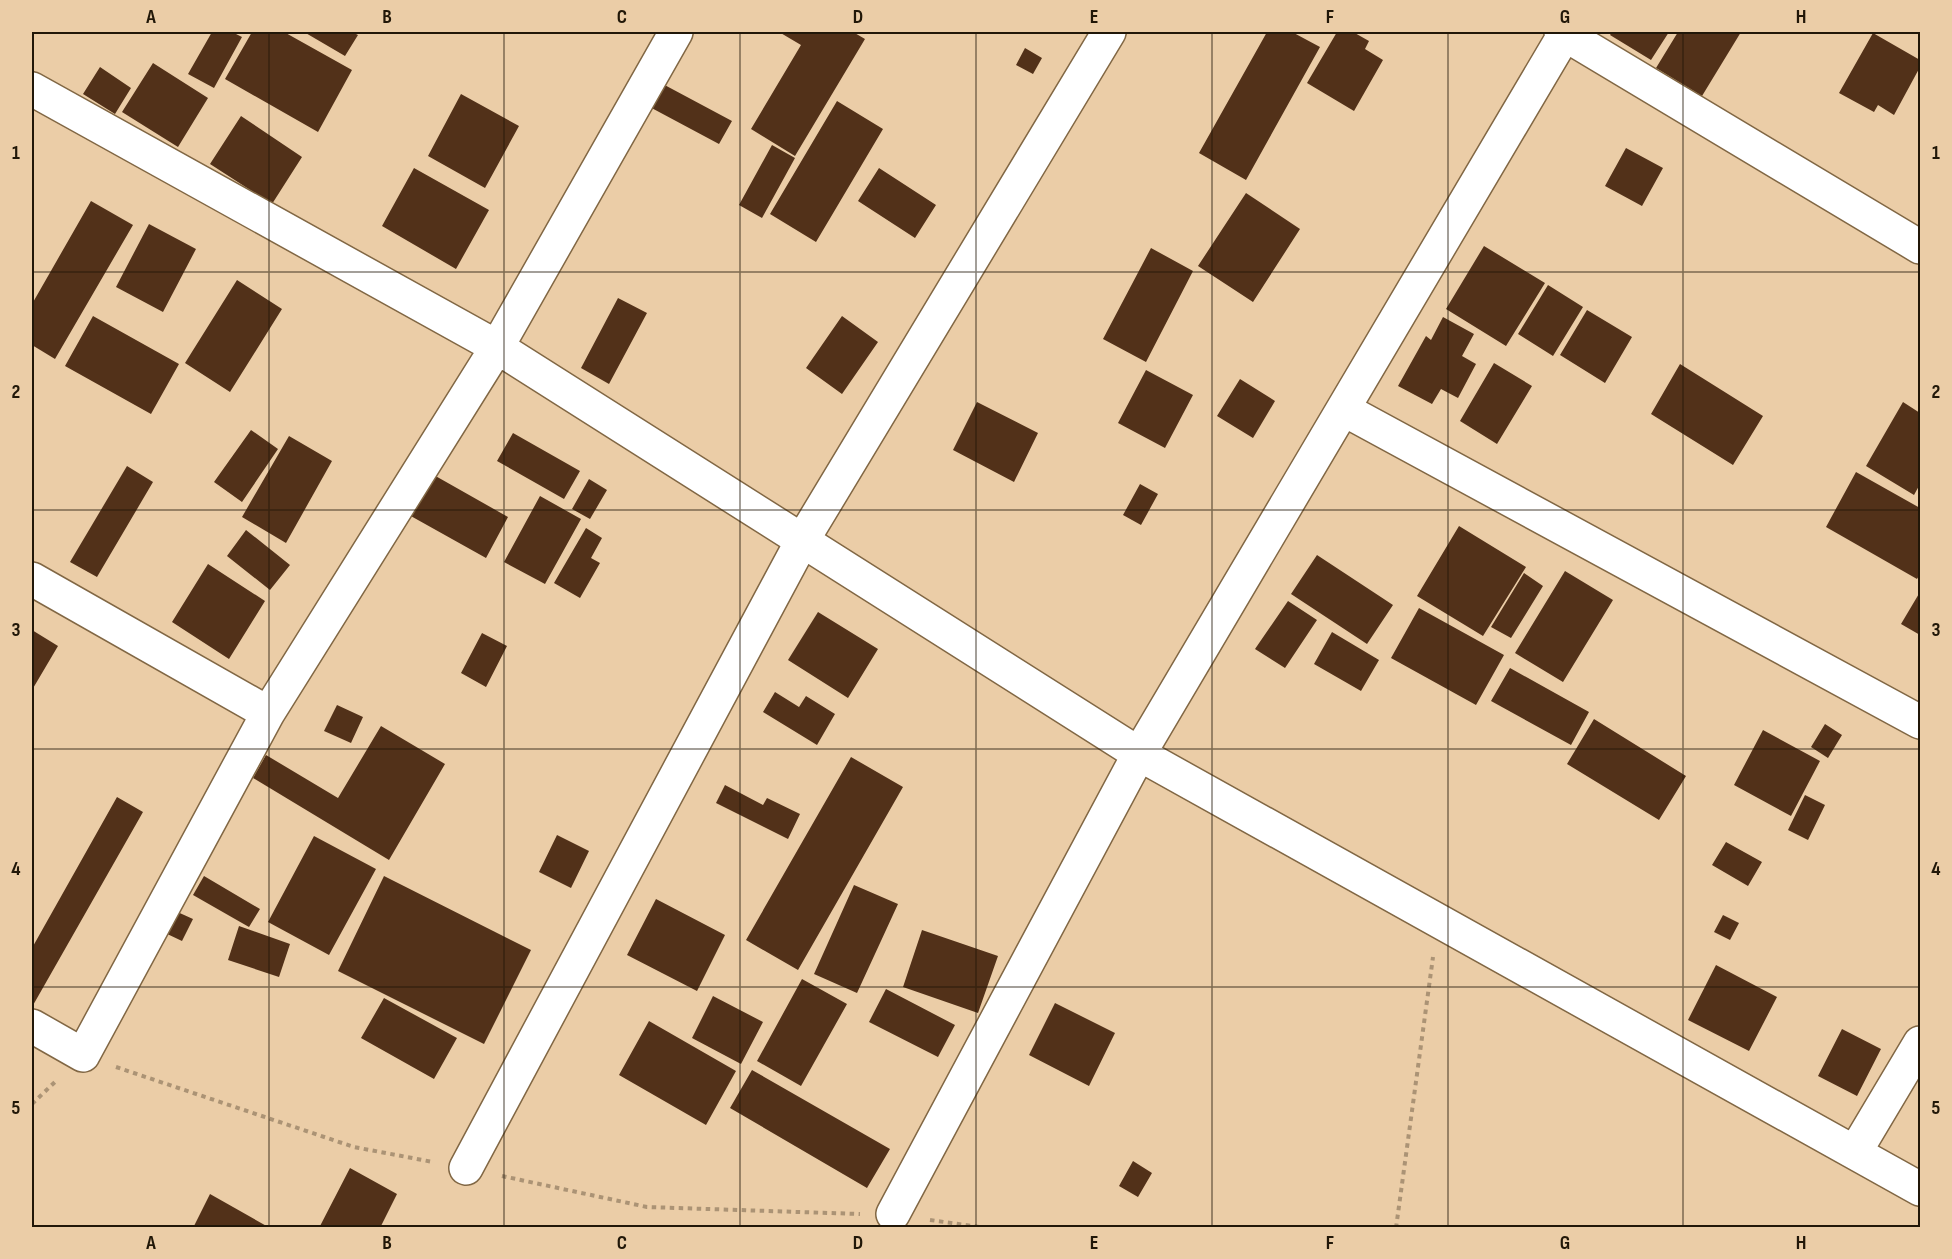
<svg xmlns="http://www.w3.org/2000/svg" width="1952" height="1259" font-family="'Sofia Sans Condensed',sans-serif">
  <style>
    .building { fill: #523119 }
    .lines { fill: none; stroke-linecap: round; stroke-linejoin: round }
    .minor-casing { stroke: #816744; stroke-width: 36 }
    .path { stroke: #ab9375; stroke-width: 4; stroke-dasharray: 4.5 4.5; stroke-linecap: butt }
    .minor { stroke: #fff; stroke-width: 33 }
    .grid { fill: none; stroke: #211708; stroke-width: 1.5; stroke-opacity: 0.55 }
    .neatline { fill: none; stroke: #211708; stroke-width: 2 }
    .grid-label { font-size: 20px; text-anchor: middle; font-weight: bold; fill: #211708 }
  </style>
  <rect width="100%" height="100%" fill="#ebcda7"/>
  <path class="building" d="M212 32H232L242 37 214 88 188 74Z
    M252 32H284L352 70 318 132 225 79Z
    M304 32H352L358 35 345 56Z
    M779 32H853L865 39 795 156 751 129 801 45Z
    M1267 32H1292L1320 47 1246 180 1199 153Z
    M1337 32H1353L1369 41 1365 49 1383 60 1354 111 1307 83Z
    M1612 32H1669L1651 60 1610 35Z
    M1678 32H1741L1702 96 1656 68Z
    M1873 33 1920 60V67L1894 115 1878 105 1874 112 1839 93Z
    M1025 48 1042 58 1033 74 1016 65Z
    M153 63 208 98 178 147 122 112Z
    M100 67 131 88 115 114 83 94Z
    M659 82 732 121 719 144 646 105Z
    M461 94 519 126 485 188 428 156Z
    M837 101 883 129 816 242 770 214Z
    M241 116 302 157 272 204 210 164Z
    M772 145 795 158 762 218 739 205Z
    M1626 148 1663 168 1642 206 1605 186Z
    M414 168 489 210 456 269 382 226Z
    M879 168 936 205 915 238 858 201Z
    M1246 193 1300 229 1253 302 1198 266Z
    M91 201 133 225 55 359 32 345V304Z
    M149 224 196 249 163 312 116 287Z
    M1484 246 1545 283 1506 346 1446 309Z
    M1151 248 1193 271 1146 362 1103 339Z
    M237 280 282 309 230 392 185 363Z
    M1548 285 1583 307 1553 356 1518 334Z
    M618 298 647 313 609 384 581 368Z
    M1587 310 1632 337 1605 383 1560 355Z
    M93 316 179 364 151 414 65 366Z
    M842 316 878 342 842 394 806 368Z
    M1443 317 1474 334 1462 356 1476 364 1458 398 1441 389 1432 404 1398 386 1426 336 1431 340Z
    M1494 363 1532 386 1497 444 1460 421Z
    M1680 364 1763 416 1733 465 1651 414Z
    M1146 370 1193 395 1165 448 1118 423Z
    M1240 379 1275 401 1253 438 1217 416Z
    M977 402 1038 433 1014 482 953 450Z
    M1903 402 1920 413V484L1914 495 1866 466Z
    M251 430 278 449 242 502 214 482Z
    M513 433 580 471 564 499 497 461Z
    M289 436 332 461 286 543 242 517Z
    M127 466 153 482 97 577 70 562Z
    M1856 472 1920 508V574L1917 579 1826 527Z
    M432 474 508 517 486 558 409 515Z
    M589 479 607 490 590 519 572 509Z
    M1140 484 1158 494 1141 525 1123 515Z
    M540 496 581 519 545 584 504 562Z
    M1459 526 1526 567 1483 636 1417 596Z
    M586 528 602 538 591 558 600 563 580 598 554 583Z
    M246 530 290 565 270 590 227 556Z
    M1317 555 1393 605 1367 644 1291 594Z
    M208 564 265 601 229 659 172 622Z
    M1565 571 1613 600 1563 682 1515 653Z
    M1524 573 1543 586 1511 638 1491 627Z
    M1920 592V635L1901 624Z
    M1288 601 1317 620 1285 668 1255 649Z
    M1419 608 1504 655 1476 705 1391 658Z
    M818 612 878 649 848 698 788 660Z
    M32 630 58 646 32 690Z
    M1332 632 1379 660 1361 691 1314 664Z
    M482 633 507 646 486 687 461 673Z
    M1510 668 1589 712 1571 745 1491 701Z
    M775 692 799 707 806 696 835 714 817 745 763 712Z
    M337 705 363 717 351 743 324 731Z
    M1594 719 1686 776 1659 820 1567 764Z
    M1825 724 1842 735 1828 758 1811 747Z
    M381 726 445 764 389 860 253 778 266 755 338 798Z
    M1763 730 1820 761 1791 816 1734 785Z
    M851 757 903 787 798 970 746 940Z
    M725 785 763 805 767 798 800 814 788 839 716 803Z
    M1805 795 1825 805 1808 840 1788 830Z
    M117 797 143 812 32 1007V948Z
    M557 835 589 851 571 888 539 872Z
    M314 836 376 869 329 955 268 922Z
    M1726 842 1762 862 1748 886 1712 865Z
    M204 876 260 909 249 927 193 895Z
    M384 876 531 950 484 1044 338 971Z
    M854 885 898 904 857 993 814 974Z
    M656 899 725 935 697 991 627 955Z
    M173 910 193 919 182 941 163 932Z
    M1723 915 1739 923 1730 940 1714 932Z
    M239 926 290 944 279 977 228 960Z
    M922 930 998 956 978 1013 903 987Z
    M1716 965 1777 997 1749 1051 1688 1020Z
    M802 979 847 1004 801 1086 757 1061Z
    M886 989 955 1025 938 1057 869 1022Z
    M713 996 763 1022 741 1064 692 1038Z
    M384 998 457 1038 434 1079 361 1038Z
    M1055 1003 1115 1033 1089 1086 1029 1055Z
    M649 1021 736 1071 706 1125 619 1075Z
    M1842 1029 1881 1049 1857 1096 1818 1076Z
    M752 1070 890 1149 867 1188 730 1108Z
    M1133 1161 1152 1173 1138 1197 1119 1186Z
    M350 1168 397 1194 380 1228H319Z
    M210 1194 270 1228H193Z"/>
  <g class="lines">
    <g class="minor-casing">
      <path id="minor" d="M1561 32 1920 247
        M32 89 497 347 1139 754 1920 1189
        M1343 409 1920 722
        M32 579 268 713
        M32 1026 83 1055 268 713 497 347 676 32
        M1855 1152 1920 1043
        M466 1168 802 541 1109 32
        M893 1214 1139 754 1566 32"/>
    </g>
    <path class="path" d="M116 1067 354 1147 433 1162
      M32 1104 57 1080
      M502 1176 647 1207 860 1214
      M930 1220 987 1228
      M1396 1228 1433 957"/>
    <use href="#minor" class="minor"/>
  </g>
  <path class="grid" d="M269 32V1228M504 32V1228M740 32V1228M976 32V1228M1212 32V1228M1448 32V1228M1683 32V1228M32 272H1920M32 510H1920M32 749H1920M32 987H1920"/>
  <rect width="1952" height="1259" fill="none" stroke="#ebcda7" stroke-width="66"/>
  <rect x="33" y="33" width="1886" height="1193" class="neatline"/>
  <g class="grid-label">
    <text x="151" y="23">A</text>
    <text x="387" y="23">B</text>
    <text x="622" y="23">C</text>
    <text x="858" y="23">D</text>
    <text x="1094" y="23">E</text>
    <text x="1330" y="23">F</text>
    <text x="1565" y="23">G</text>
    <text x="1801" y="23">H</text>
    <text x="16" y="159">1</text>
    <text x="1936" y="159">1</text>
    <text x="16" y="398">2</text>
    <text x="1936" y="398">2</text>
    <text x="16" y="636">3</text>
    <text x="1936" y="636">3</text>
    <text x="16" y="875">4</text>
    <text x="1936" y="875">4</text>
    <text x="16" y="1114">5</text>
    <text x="1936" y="1114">5</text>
    <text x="151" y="1249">A</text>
    <text x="387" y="1249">B</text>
    <text x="622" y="1249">C</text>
    <text x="858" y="1249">D</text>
    <text x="1094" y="1249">E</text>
    <text x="1330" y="1249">F</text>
    <text x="1565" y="1249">G</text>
    <text x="1801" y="1249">H</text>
  </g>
</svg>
